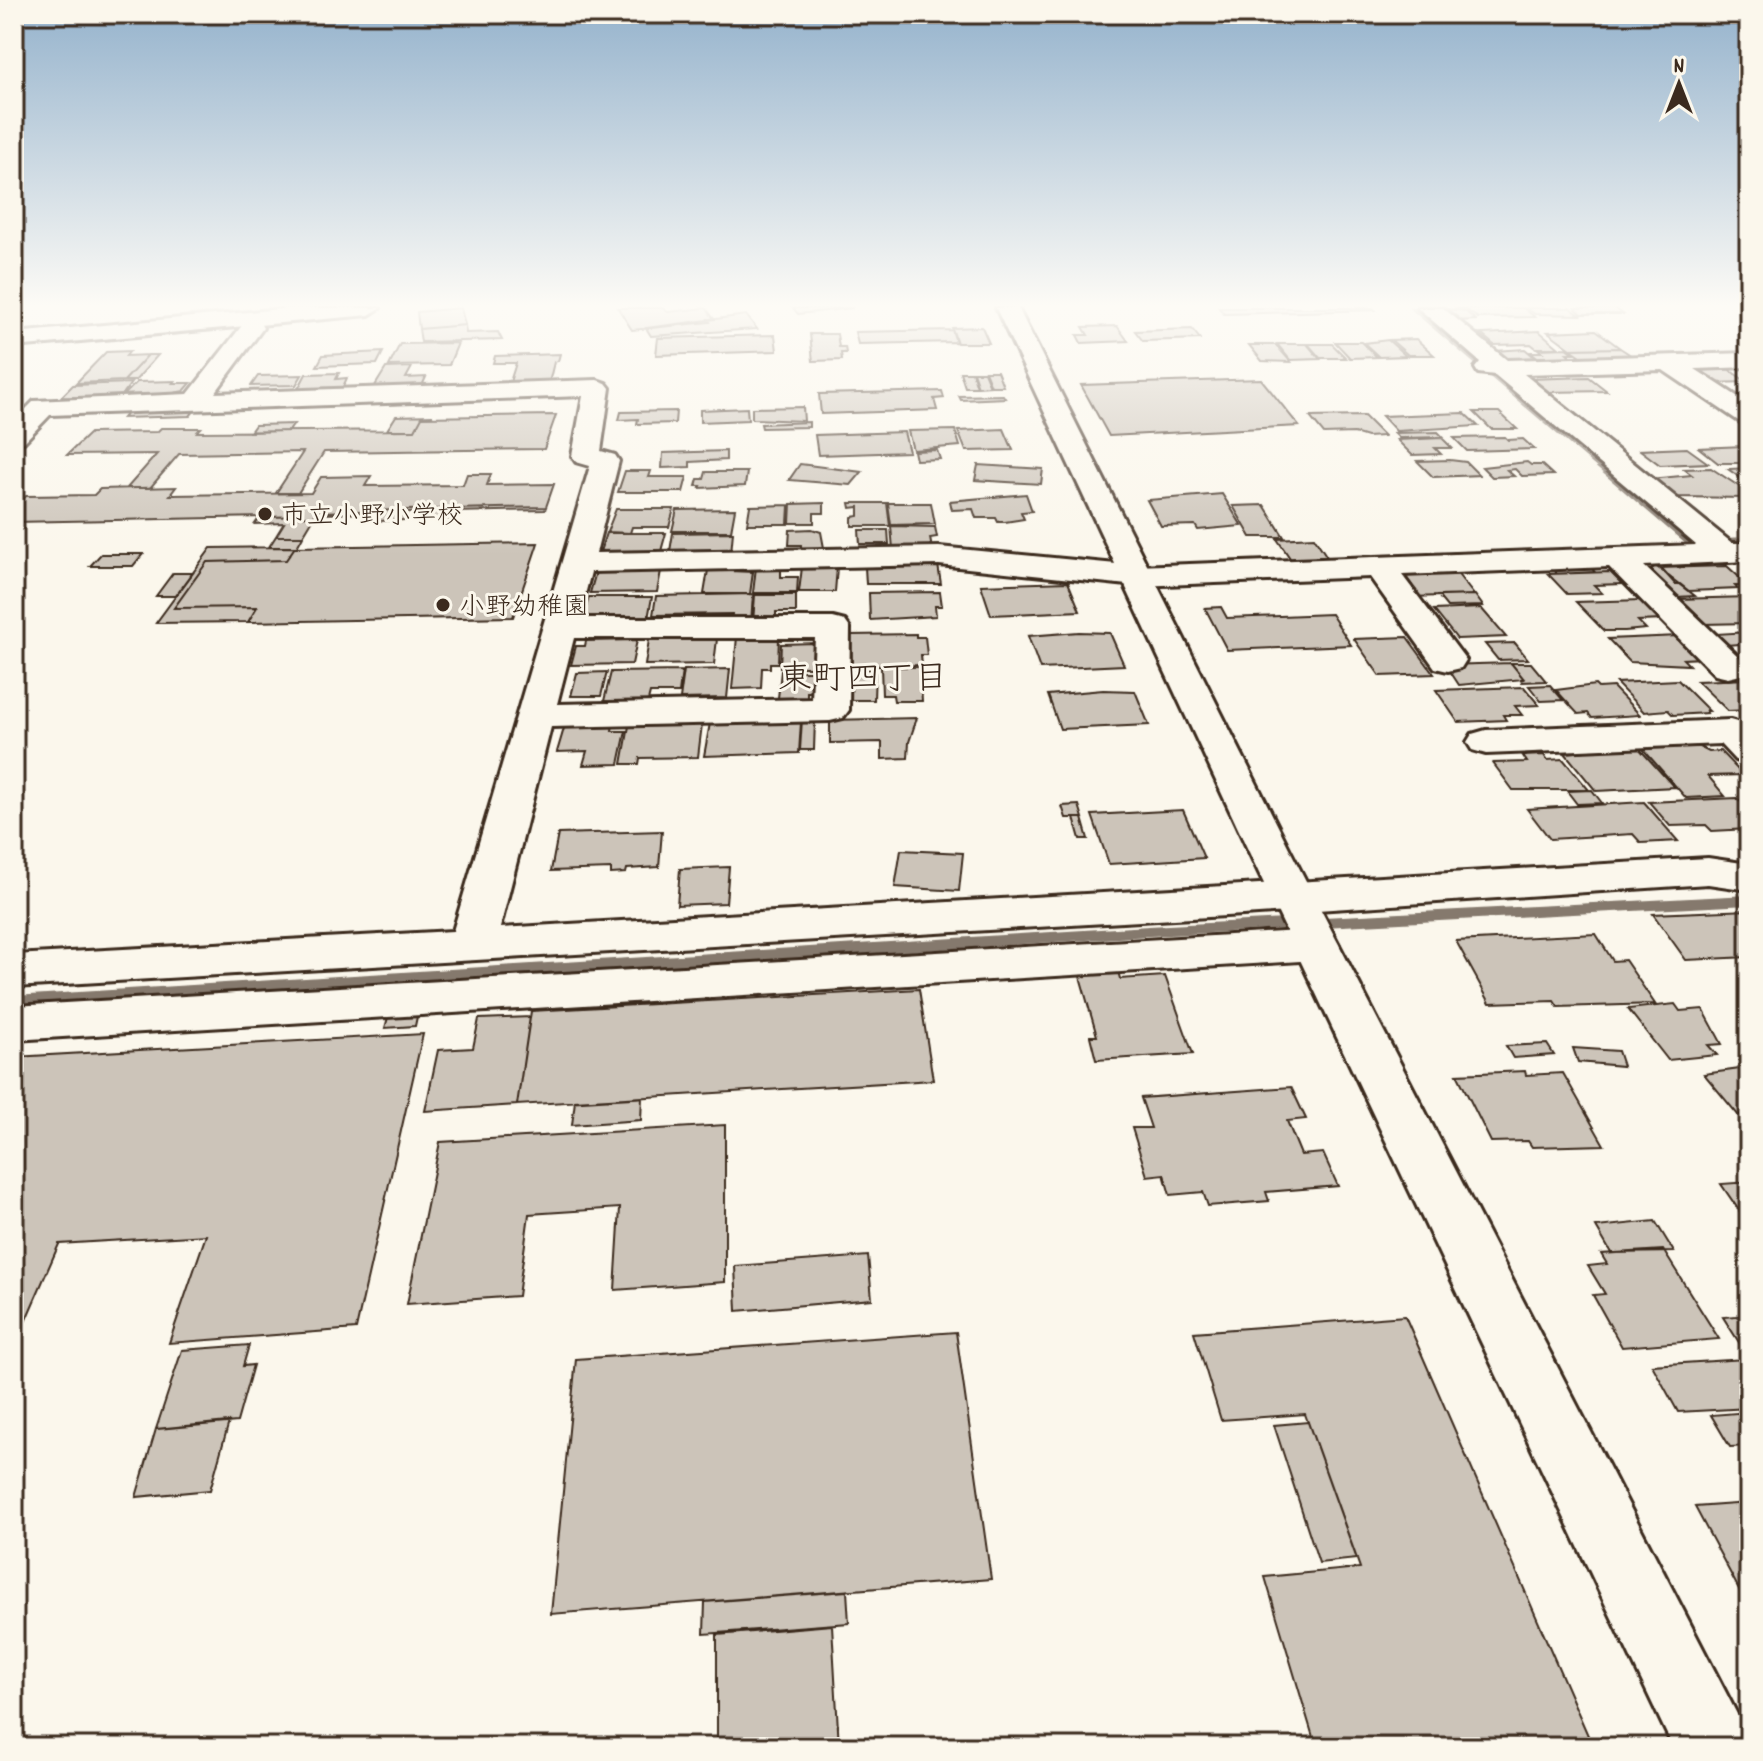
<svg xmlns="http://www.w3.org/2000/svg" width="1763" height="1761" font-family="Dekko,'Klee One',sans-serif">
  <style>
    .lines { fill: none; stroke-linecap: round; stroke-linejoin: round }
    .stream { fill: #85796d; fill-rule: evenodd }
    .building { fill: #ccc4b9; stroke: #3b2a1e; stroke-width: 2 }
    .minor-casing { stroke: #3b2a1e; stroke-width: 6 }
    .tertiary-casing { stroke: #3b2a1e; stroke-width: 6 }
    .trunk-casing { stroke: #3b2a1e; stroke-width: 6 }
    .minor { fill: #fbf7ec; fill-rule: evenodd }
    .tertiary { fill: #fbf7ec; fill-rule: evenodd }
    .trunk { fill: #fbf7ec; fill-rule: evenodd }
    .poi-dot { fill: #3b2a1e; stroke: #fbf7ec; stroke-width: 3 }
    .labels { text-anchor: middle; stroke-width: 6; stroke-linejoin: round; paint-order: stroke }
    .far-poi-label { font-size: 26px; fill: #3b2a1e; stroke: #fbf7ec; text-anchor: start }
    .neighbourhood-label { font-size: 34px; fill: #3b2a1e; stroke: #fbf7ec }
  </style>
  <rect width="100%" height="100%" fill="#fbf7ec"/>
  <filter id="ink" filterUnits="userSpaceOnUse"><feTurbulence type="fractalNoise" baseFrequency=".0125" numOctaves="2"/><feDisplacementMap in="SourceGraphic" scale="16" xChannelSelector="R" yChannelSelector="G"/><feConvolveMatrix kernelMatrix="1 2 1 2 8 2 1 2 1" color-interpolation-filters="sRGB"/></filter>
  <g filter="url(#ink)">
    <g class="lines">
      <path class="stream" d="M1409 308H1418L1694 539 1749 537V543L1687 545Z
        M1749 895V905L1149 936 14 1008V996L1149 926Z"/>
    </g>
    <path class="building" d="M461 308 465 325 419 329 417 312Z
      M618 308H662L668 312 706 308 714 319H708L710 322 632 330Z
      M793 308H853L798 314Z
      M1219 308H1373L1375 310 1224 314Z
      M1439 308 1465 311 1476 320 1455 321Z
      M1454 308H1523L1535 317 1478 318 1468 311Z
      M1526 308H1570L1580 315 1535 314Z
      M1575 308H1615L1623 314H1582Z
      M746 315 757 329 651 336 646 328Z
      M465 325 466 333 498 332 502 340 421 342 419 329Z
      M1117 326 1128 341 1081 343 1077 335H1088L1083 327Z
      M982 327 989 343H957L952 328Z
      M1192 329 1200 339 1143 341 1135 331Z
      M952 330 956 342 858 344 855 332Z
      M1596 330 1620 348 1571 349 1548 332Z
      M1539 331 1559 348H1536L1531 344 1494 345 1481 334Z
      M810 334H837L839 347H845L846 353H841L842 360 813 361Z
      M775 335 777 351 656 355 658 338Z
      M1416 339 1434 355H1408L1391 340Z
      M1388 340 1406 356 1379 357 1364 343Z
      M1335 342H1361L1377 357 1350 358Z
      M458 343 449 365 389 366 400 344Z
      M1277 344H1307L1320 359 1290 360Z
      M1308 344H1332L1346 358H1320Z
      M1249 345H1276L1291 362 1262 361Z
      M1567 348 1574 353H1567L1573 358 1540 359 1531 352H1542L1538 349Z
      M1620 348 1634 357 1584 358 1571 349Z
      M1525 349 1538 360H1506L1493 351Z
      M130 351 126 356 148 355 124 381 76 383 106 352Z
      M383 352 377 364 317 366 323 355Z
      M560 354 558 361 554 362 549 383 509 385 516 363H493L495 356Z
      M148 355H158L135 381H124Z
      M412 367 406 378 426 377 421 388 373 389 386 368Z
      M1728 369 1747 382 1710 383 1692 371Z
      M985 371H997L1003 386H991Z
      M960 372H972L977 387H965Z
      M973 372H984L990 386 978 387Z
      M339 373 336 379 347 378 341 391H297L306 374Z
      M302 375 296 385 251 386 258 376Z
      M1589 377 1607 391 1546 392 1529 379Z
      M1261 379 1299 426 1109 436 1081 385Z
      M175 381 173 383H191L184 391 168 394 124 395 137 382Z
      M131 383 120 398 61 397 73 385Z
      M942 391 944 398 934 399 937 410 821 414 819 394Z
      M1003 395 1005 398 961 400 959 396Z
      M803 407 804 421 752 419V408Z
      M747 408 748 420 700 422V410Z
      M195 410 190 416 123 418 128 412Z
      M676 411 675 423 637 424 638 419 619 420 621 412Z
      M1474 412H1499L1517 429H1491Z
      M1464 413 1478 426 1396 431 1382 416Z
      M433 415 422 417 415 430H387L396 416Z
      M556 415 544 449 324 452 298 493H276L303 452 179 454 150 488H127L157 454 67 455 90 433 157 432 161 428H201L197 432 415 430 422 417Z
      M1364 416 1384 436 1367 437 1354 433 1324 434 1310 417Z
      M809 422V427L762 428 761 424Z
      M294 424 289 431 250 432 255 425Z
      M1004 429 1013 450 966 451 958 431Z
      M955 430 960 446 913 450 908 431Z
      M904 432 909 452 818 455 815 435Z
      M1438 432 1443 437 1399 438 1394 433Z
      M1505 437 1508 440 1523 439 1534 449 1467 451 1454 438Z
      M1442 438 1452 448H1435L1441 454 1412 455 1397 440Z
      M1744 446 1749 448V463H1718L1699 448Z
      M1687 448 1708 463 1660 465 1640 450Z
      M937 450 940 459 916 460 914 451Z
      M726 451V460L690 462V467L662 468 663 453Z
      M1450 460 1466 462 1479 475 1433 477 1417 461Z
      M1527 462 1531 465H1542L1553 475 1522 476 1515 469 1507 470 1514 476 1492 477 1482 467Z
      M800 464 862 472 851 485 789 480Z
      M978 465 1043 469 1041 484 975 480Z
      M1711 468 1749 493V498L1673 497 1649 479 1692 475 1684 469Z
      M1749 468V484L1728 469Z
      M625 471H651L649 477H687L683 492H618Z
      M706 472H747L745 486 700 488 701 486H696L698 479H704Z
      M467 474H491L487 485 554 484 546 507 318 512 315 516 14 522V509L26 496 94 495 100 489 176 487 170 495 311 493 321 477 371 476 365 486 463 485Z
      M1026 494 1032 511 1021 512 1024 519 1005 522H998L996 518H976L973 509 952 510 950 501Z
      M1222 494 1242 526 1198 530 1195 525 1161 526 1147 500Z
      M824 503V513H814V523H790L791 504Z
      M850 503H887L890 526H852V517L859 516V507L851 508Z
      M888 503H931L935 524 891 525Z
      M789 505 788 524H747L750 506Z
      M1264 505 1284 537H1251L1233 506Z
      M546 507 545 510 454 512 450 519 427 520 430 512 408 513 405 520 378 521 382 513 316 514 318 512Z
      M616 509H674L669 527H632L630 533 607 532Z
      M735 509 731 531H672L677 510Z
      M315 516 303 536H276L284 523 255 524 260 517Z
      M891 526 935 527 937 537 930 538 932 549H893Z
      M812 529 821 532 825 553H801V545H789L790 530Z
      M859 530H888L889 544H860Z
      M733 532 731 553 670 551 673 533Z
      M606 533H666L661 551 599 555Z
      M276 536H303L297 547H269Z
      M1314 537 1329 560 1292 561 1277 539Z
      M538 543 513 617 248 622 257 607 174 608 207 562 286 560 295 547Z
      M295 547 286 560 207 562 174 608 257 607 248 622 156 623 211 548Z
      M101 554H143L133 566H90Z
      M1657 564 1675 584H1680L1695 596 1676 597 1649 572Z
      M938 565 941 584H866L865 567Z
      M1727 566 1749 586H1735L1738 589 1688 591 1658 568Z
      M756 567H781V577H798L797 593H753Z
      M802 567H837L835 592H799Z
      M1590 567 1595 572 1557 574 1553 568Z
      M642 569 661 571 657 592 590 593 596 572Z
      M708 570 753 572 750 594H704Z
      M1456 572 1474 595 1411 597 1401 584H1411L1404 574Z
      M1610 572 1622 584 1594 585 1602 593 1567 594 1548 574Z
      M173 573H193L176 596H156Z
      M1068 582 1080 611 991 615 981 585Z
      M940 592 942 606H935L936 616 870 620 869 593Z
      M753 594 751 623 731 624 732 614 653 615 656 596Z
      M755 595H796V612H776V623H753Z
      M1475 595 1483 606 1447 607 1438 596Z
      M589 597H652L647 624 582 622Z
      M1749 597V623L1703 624 1677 599Z
      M1643 600 1664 620 1638 621 1646 629 1625 631H1604L1576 602Z
      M1221 607 1227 618 1331 614 1351 645 1227 650 1205 608Z
      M1481 608 1506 637 1457 639 1434 610Z
      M1079 632 1110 633 1124 665 1040 669 1028 636Z
      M1749 632V653L1739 644 1726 645 1715 634Z
      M916 634V637H925L927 655H921L922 665 852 666 851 635Z
      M1680 636 1702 658 1683 659 1689 665 1630 662 1608 639Z
      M737 637H779L778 663H770V668H762L761 688 732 689Z
      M1407 637 1434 674 1380 676 1354 639Z
      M717 639 714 664 645 665 649 640Z
      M637 640 632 664 571 665 576 646H585L586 641Z
      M815 643V667H780L781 644Z
      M1515 643 1528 659 1498 660 1485 644Z
      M1511 663H1531L1546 681 1522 682 1521 679H1524Z
      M1511 663 1524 679 1459 685 1446 665Z
      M881 667H920L922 701H894L893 695H882Z
      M730 669 727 698 680 699 684 670Z
      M845 669H875L874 700H844Z
      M682 671 679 693H650L648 701H604L611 672Z
      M781 671H814L813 692H807V698H778Z
      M607 672 601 696H571L577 673Z
      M1749 679V710L1728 711 1697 681Z
      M1678 680 1709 711H1706L1707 713 1673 715 1668 710 1644 712 1616 683Z
      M1550 685 1563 700 1541 701 1529 686Z
      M1595 685 1598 688 1613 687 1640 715 1592 718 1588 713 1578 714 1556 690Z
      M1524 687 1539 705 1515 706 1522 715H1503L1506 720 1458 722 1436 690Z
      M1103 690 1135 691 1149 725 1060 729 1048 695Z
      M917 718 909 742 908 758 882 759V742L830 743V720Z
      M802 719H815L814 750H800Z
      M801 722 799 753 704 756 710 723Z
      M613 724 612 731H626L619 764 583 765 587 751 557 752 565 725Z
      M702 724 698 757 640 758 639 764H622L629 726Z
      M1637 746 1674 787 1596 791 1565 753Z
      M1697 746 1709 752 1720 751 1743 775 1708 776 1725 796 1686 798 1642 748Z
      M1544 755 1547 760 1563 759 1589 790H1513L1493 763 1527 762 1523 756Z
      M1592 790 1602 803 1577 804 1567 791Z
      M1737 798 1749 810V815H1745L1749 819V829L1712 831 1706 825 1670 826 1649 802Z
      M1644 802 1678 841 1641 843 1633 834 1550 839 1527 809Z
      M1079 805 1083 818H1066L1062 806Z
      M1183 810 1204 858 1109 864 1092 815Z
      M1074 818H1082L1088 839H1080Z
      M662 831 659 867 627 869 626 873 611 874V869L551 871 558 834Z
      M901 850 963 853 959 891 895 887Z
      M729 867 726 903 677 905 680 869Z
      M1749 910V957L1686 960 1653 914Z
      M1596 934 1613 961 1625 960 1655 1004 1558 1007 1554 1001 1490 1003 1456 941Z
      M1118 971 1120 979 1165 976 1193 1054 1096 1060 1090 1036H1097L1079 973Z
      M919 989 933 1080 517 1105 531 1011Z
      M1675 1004 1680 1011 1703 1009 1722 1044 1708 1045 1717 1055 1668 1060 1628 1009Z
      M418 1012 415 1026 385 1028 389 1014Z
      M530 1017 517 1105 425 1111 438 1050 473 1048 479 1019Z
      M423 1034 356 1329 169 1343 206 1235 59 1244 14 1347V1057Z
      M1547 1044 1554 1055 1513 1058 1506 1046Z
      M1573 1048 1618 1051 1623 1066 1578 1062Z
      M1747 1068 1749 1113 1738 1115 1704 1074Z
      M1525 1071 1526 1075 1563 1073 1604 1145 1532 1147 1528 1141 1491 1142 1457 1074Z
      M1291 1087 1306 1119 1287 1121 1301 1155 1323 1153 1338 1186 1266 1192 1269 1201 1208 1206 1203 1192 1170 1195 1164 1174 1147 1176 1132 1128H1151L1141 1098Z
      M642 1097 641 1120 572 1125 575 1101Z
      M725 1125V1282L615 1290 620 1208 529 1214 518 1296 407 1304 440 1142Z
      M1749 1182V1225L1721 1184Z
      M1655 1221 1674 1252 1611 1253 1596 1227Z
      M1663 1250 1719 1339 1622 1347 1593 1295 1605 1294 1588 1266 1607 1264 1601 1254Z
      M868 1256 872 1299 737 1311 735 1266Z
      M1749 1315V1358L1723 1317Z
      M1405 1316 1593 1747H1316L1265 1577 1360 1568 1305 1414 1221 1420 1194 1332Z
      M956 1332 991 1579 551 1614 576 1359Z
      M249 1345 243 1366 253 1365 237 1422 156 1429 182 1350Z
      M1745 1359 1749 1366V1408L1678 1412 1652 1365Z
      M1749 1412V1446L1730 1447 1711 1415Z
      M229 1422 210 1490 136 1497 156 1429Z
      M1308 1422 1357 1559 1319 1563 1274 1425Z
      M1749 1503V1608L1695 1507Z
      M847 1591 849 1623 704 1634 705 1602Z
      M832 1625 839 1747H717V1635Z"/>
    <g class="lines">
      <g class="minor-casing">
        <path id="minor" d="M1418 308H1443L1507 360 1749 353V367L1695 369 1749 404V424L1740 422 1663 370 1524 374 1732 543H1749V561L1644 566 1741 659 1746 667 1741 675 1728 678 1715 675 1609 567 1402 575 1466 660 1461 668 1448 671 1435 668 1370 577 1137 586 939 565 591 572 579 618H833L845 621 850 628 849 710 843 718 830 721 551 727 500 928 1708 858 1749 864V890L1708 884 1243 915 14 987V955L453 931 590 466 576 462 572 456 583 396 50 415 24 442 14 444V421L34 401 188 394 244 323H260L263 328 215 393 597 380 606 383 610 388 601 451 615 455 619 461 596 553 939 547 1137 566 1696 545 1495 375 1478 373 1475 368 1480 362ZM574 638H815L812 699 557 704Z
          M1730 720 1744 724 1749 729V764L1735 760 1720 744 1486 754 1472 750 1467 742 1472 734 1486 730Z
          M1316 930 1332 934 1339 945 1332 956 1316 960 14 1040V1006Z"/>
      </g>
      <g class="tertiary-casing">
        <path id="tertiary" d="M996 308H1018L1291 852 1740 1720 1749 1747H1673L1249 852Z"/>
      </g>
      <g class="trunk-casing">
        <path id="trunk" d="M292 308H380L369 315 14 347V333Z"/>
      </g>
      <use href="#minor" class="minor"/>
      <use href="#tertiary" class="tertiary"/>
      <use href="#trunk" class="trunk"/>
    </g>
  </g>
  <linearGradient id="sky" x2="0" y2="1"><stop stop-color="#94b2cc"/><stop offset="0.55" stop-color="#fdfbf6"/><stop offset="1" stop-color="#fdfbf6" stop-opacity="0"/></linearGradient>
  <rect width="1763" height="555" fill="url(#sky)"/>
  <g class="poi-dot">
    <circle cx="265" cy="514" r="8"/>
    <circle cx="443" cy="605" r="8"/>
  </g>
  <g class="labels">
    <g class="far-poi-label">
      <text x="281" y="523">市立小野小学校</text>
      <text x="459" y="614">小野幼稚園</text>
    </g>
    <g class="neighbourhood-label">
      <text x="863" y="688">東町四丁目</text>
    </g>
  </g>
  <rect width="1763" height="1761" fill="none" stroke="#fbf7ec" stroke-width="48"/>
  <rect x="24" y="24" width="1715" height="1713" fill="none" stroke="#3b2a1e" stroke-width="3" filter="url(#ink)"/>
  <g transform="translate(1679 84)" stroke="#fbf7ec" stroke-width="6" paint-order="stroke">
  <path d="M0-6L14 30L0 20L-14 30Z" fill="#3b2a1e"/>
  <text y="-12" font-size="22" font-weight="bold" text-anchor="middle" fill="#3b2a1e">N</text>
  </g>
</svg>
